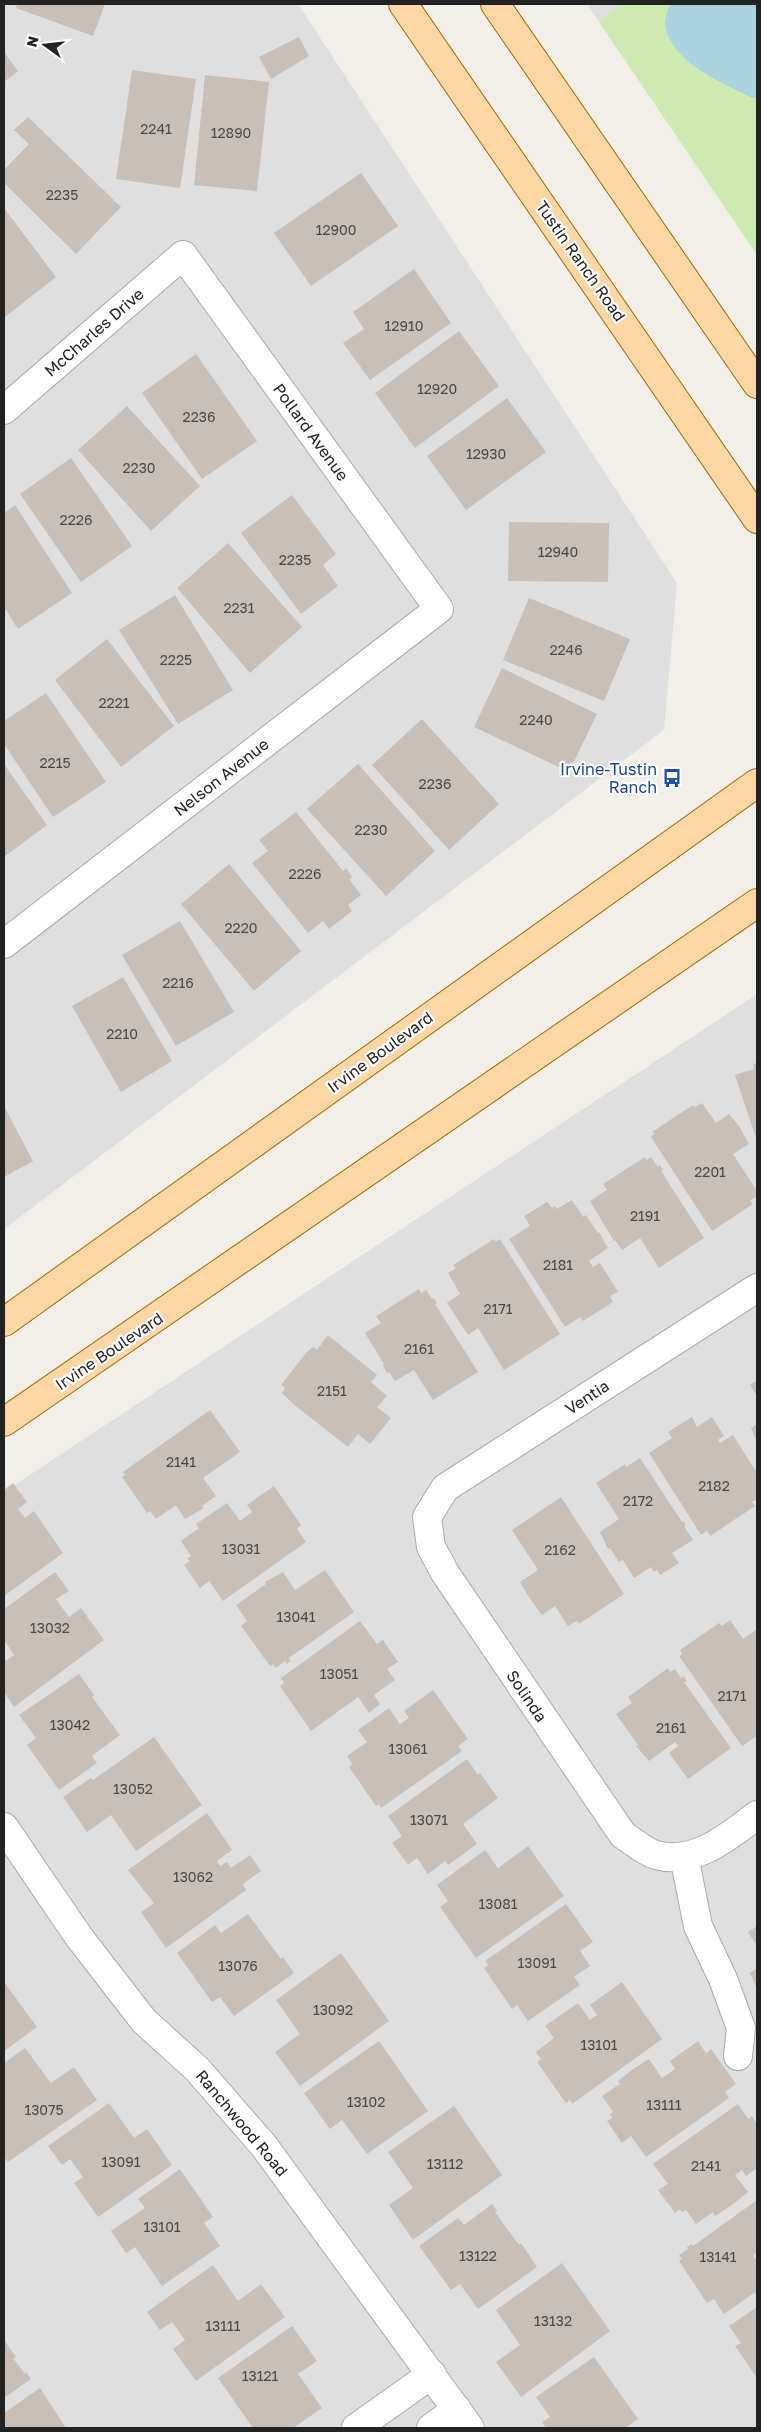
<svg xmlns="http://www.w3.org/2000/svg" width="761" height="2432" font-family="'Golos Text',sans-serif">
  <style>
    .residential { fill: #e0dfdf }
    .grass { fill: #cdebb0 }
    .water { fill: #aad3df }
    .building { fill: #c7bfb8 }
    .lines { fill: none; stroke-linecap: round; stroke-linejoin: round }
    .minor-casing { stroke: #a9a9a9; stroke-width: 30 }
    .major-casing { stroke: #a06b00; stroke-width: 30 }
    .minor { stroke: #fff; stroke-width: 28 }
    .major { stroke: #fcd6a4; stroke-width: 28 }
    .labels { text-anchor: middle; stroke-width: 4.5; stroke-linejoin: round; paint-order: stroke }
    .number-label { font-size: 14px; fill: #4b4948 }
    .street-label { font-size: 16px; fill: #222; stroke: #fff }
    .transit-label { font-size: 16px; fill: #164399; stroke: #fff; text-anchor: end }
  </style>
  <rect width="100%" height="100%" fill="#f2efe9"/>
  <path class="residential" d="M4 4H298L677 583 664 730 4 1229Z
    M587 4H620L599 22Z
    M757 994V2428H4V1492Z"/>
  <path class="grass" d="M620 4H757V255L599 22Z"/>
  <path class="water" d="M670 4H757V98H752C720 81 674 65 665 26 664 20 668 10 670 4Z"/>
  <path class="building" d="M17 4H105L93 36 16 8Z
    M299 37 309 56 271 79 259 57Z
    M4 52 18 71 4 82Z
    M132 70 196 79 180 188 116 179Z
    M205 75 269 82 257 191 194 185Z
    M28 117 121 207 76 254 4 183V170L29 144 14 130Z
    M361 173 398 226 311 286 274 233Z
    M4 208 56 277 5 317 4 315Z
    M414 269 451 323 370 380 343 343 364 329 353 312Z
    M459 331 499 386 415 448 375 393Z
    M196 354 257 441 202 479 142 393Z
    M507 398 546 452 466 510 427 456Z
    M127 406 200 486 151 531 78 450Z
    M71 458 132 546 81 582 20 494Z
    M292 495 336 554 323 565 338 586 301 614 241 533Z
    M15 505 72 593 18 629 4 607V513Z
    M509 522 609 523 608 582 508 581Z
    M228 543 302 627 250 673 177 588Z
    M175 595 233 690 178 724 119 630Z
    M529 598 630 639 604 701 503 660Z
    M107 639 174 726 121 767 55 680Z
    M502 668 597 714 569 772 474 727Z
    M46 693 106 782 53 817 4 744V721Z
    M422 719 499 804 449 850 372 765Z
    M4 764 47 825 4 857Z
    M358 764 435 851 386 896 307 809Z
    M296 812 343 871 346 868 352 877 349 879 361 895 348 905 352 911 329 929 323 921 308 933 252 863 268 851 259 840Z
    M229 864 301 951 254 991 181 904Z
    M180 921 234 1012 176 1046 122 955Z
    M123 977 172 1061 121 1092 72 1006Z
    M757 1063V1141L735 1075 754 1069 753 1064Z
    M702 1103 716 1123 729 1114 739 1126 749 1144 733 1154 757 1191V1196L750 1201 753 1204 712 1231 651 1137 654 1134 652 1132 693 1105 695 1107Z
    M4 1106 33 1161 4 1177Z
    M645 1157 647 1160 651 1157 658 1167 660 1165 663 1170 661 1171 704 1238 659 1268 640 1238 622 1250 615 1240 614 1241 590 1201 607 1190 603 1184Z
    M572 1200 583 1217 586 1215 598 1233 599 1232 608 1248 589 1261 593 1267 600 1263 618 1292 610 1296 613 1302 583 1321 580 1317 565 1327 509 1239 530 1226 524 1216 547 1202 552 1208 555 1206 557 1209Z
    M494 1239 496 1242 500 1239 560 1334 504 1370 478 1328 468 1335 447 1303 460 1294 448 1273 456 1268 453 1265Z
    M419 1289 421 1293 426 1290 432 1299 434 1298 437 1303 435 1304 478 1372 433 1400 414 1370 395 1381 389 1372 387 1373 383 1365 384 1364 365 1333 381 1323 376 1316Z
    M328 1335 377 1375 371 1382 387 1396 377 1407 391 1418 370 1444 358 1434 348 1447 293 1404 282 1393 285 1388 281 1385 306 1353 313 1347 317 1350Z
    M757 1380V1396L750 1385Z
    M210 1410 240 1452 203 1478 216 1496 202 1506 204 1508 185 1519 176 1505 156 1519 150 1511 147 1513 122 1477 125 1475 123 1472Z
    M692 1417 697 1427 712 1417 724 1436 718 1440 720 1443 733 1435 757 1473V1499L752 1502 755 1506 710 1536 707 1531 701 1535 649 1453 672 1438 668 1432Z
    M757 1424V1442L751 1428Z
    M640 1458 682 1522 683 1521 686 1525 684 1526 693 1540 672 1553 679 1563 660 1575 657 1570 654 1572 651 1567 634 1578 623 1560 619 1562 610 1548 608 1549 600 1532 619 1519 596 1483 625 1464 626 1467Z
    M13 1483 27 1502 18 1509 25 1518 34 1511 63 1553 4 1596V1490Z
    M274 1486 301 1525 297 1529 306 1542 223 1601 209 1581 200 1588 184 1565 190 1561 187 1558 191 1556 181 1541 199 1528 196 1524 227 1503 240 1521 252 1512 247 1505Z
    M561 1497 624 1594 579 1624 577 1621 568 1626 555 1606 542 1615 528 1596 520 1582 538 1570 512 1530Z
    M325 1570 354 1612 289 1658 291 1661 287 1664 285 1661 276 1668 273 1664 270 1666 241 1626 247 1621 236 1605 266 1584 265 1582 283 1572 295 1590Z
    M55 1572 69 1591 56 1599 69 1617 81 1608 104 1640 14 1707 4 1692V1662L14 1655 4 1640V1609Z
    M730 1620 743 1639 756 1630 757 1632V1736L742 1746 679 1656 682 1654 680 1650 719 1623 722 1626Z
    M360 1621 377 1644 383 1640 398 1662 387 1669 395 1680 374 1695 380 1704 369 1713 358 1697 311 1731 280 1686 284 1683 281 1678Z
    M668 1668 670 1672 675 1669 681 1678 684 1676 687 1681 684 1682 731 1748 688 1779 669 1753 678 1746 675 1742 649 1761 636 1746 638 1745 616 1714 632 1703 628 1697Z
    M79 1674 94 1695 92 1697 120 1735 92 1756 97 1763 59 1790 27 1745 36 1738 19 1715Z
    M433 1690 468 1739 458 1746 462 1751 381 1808 379 1804 376 1806 349 1767 352 1764 347 1756 367 1742 358 1730 389 1708 400 1724 409 1718 404 1711Z
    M154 1737 202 1805 136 1851 111 1815 87 1832 63 1797 91 1778 93 1780Z
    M467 1759 478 1775 480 1773 498 1798 463 1824 477 1844 448 1865 445 1861 428 1874 417 1858 408 1865 392 1843 402 1836 388 1816Z
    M207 1813 232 1850 217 1861 220 1866 227 1862 231 1868 250 1855 261 1871 243 1884 246 1890 166 1948 141 1912 154 1903 128 1870Z
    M528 1846 564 1896 476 1958 440 1907 448 1901 437 1885 485 1850 498 1868Z
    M566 1904 593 1942 580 1951 590 1966 574 1977 580 1985 528 2021 517 2005 512 2009 484 1968 488 1965 485 1961Z
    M248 1914 281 1959 283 1957 294 1973 234 2016 220 1997 212 2002 177 1953 215 1925 221 1933Z
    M757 1926V1946L748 1932Z
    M341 1953 389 2021 300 2086 275 2052 300 2034 276 2000Z
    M757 1968V1989L750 1973Z
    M4 1982 37 2027 4 2051Z
    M622 1982 662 2039 572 2104 570 2100 566 2103 537 2062 541 2059 536 2052 554 2038 545 2026 578 2003 590 2020 597 2015 590 2005Z
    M379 2041 428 2111 367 2154 342 2120 330 2129 304 2093Z
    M698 2041 706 2053 711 2049 736 2084 725 2092 729 2098 646 2157 631 2136 622 2143 607 2121 612 2118 610 2114 613 2112 602 2096 620 2084 618 2081 633 2069 649 2059 662 2078 675 2069 670 2061Z
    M25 2048 51 2083 74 2067 97 2100 8 2162 4 2157V2063Z
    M109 2103 134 2138 147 2129 172 2165 98 2217 74 2183 83 2177 70 2159 62 2165 48 2146Z
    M738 2104 748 2119 752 2116 757 2124V2168L746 2176 742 2170 735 2175 748 2192 732 2205 715 2216 713 2212 696 2224 686 2210 682 2212 680 2209 675 2213 658 2190 668 2184 653 2164Z
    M454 2106 502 2175 413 2240 389 2205 413 2188 388 2152Z
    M180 2169 213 2217 204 2223 220 2246 162 2286 135 2247 126 2253 111 2231 145 2208 138 2199Z
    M757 2200V2252L753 2255 757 2261V2294L754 2293 724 2314 714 2299 707 2303 679 2261 682 2259 679 2255 688 2249 687 2247 692 2244 693 2246Z
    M492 2204 497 2211 495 2212 519 2245 521 2243 537 2267 478 2309 460 2284 451 2290 419 2246 458 2218 464 2225Z
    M562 2263 610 2331 521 2397 496 2362 520 2345 496 2310Z
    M213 2265 238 2301 261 2284 285 2317 196 2381 173 2349 185 2340 172 2322 160 2330 147 2312Z
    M757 2307V2378L735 2346 741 2343 729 2326Z
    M292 2326 317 2361 298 2374 322 2408 293 2428H253L218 2378Z
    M4 2340 16 2357 13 2358 25 2374 26 2372 31 2379 4 2398Z
    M594 2357 638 2419 625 2428H546L542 2422 550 2417 536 2397Z
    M40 2388 66 2428H4V2413Z"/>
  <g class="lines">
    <g class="minor-casing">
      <path id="minor" d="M4 410 183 255 439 609 4 944
        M757 1288 445 1488 427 1517 431 1547 445 1573 623 1835C633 1841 645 1852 656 1855 694 1866 729 1836 757 1815
        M4 1827 79 1937 144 2021 197 2069 264 2146 470 2428
        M684 1856 698 1926 723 1979 741 2028 738 2056
        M356 2428 432 2374
        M431 2428 457 2409"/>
    </g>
    <g class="major-casing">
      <path id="major" d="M403 4 757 519
        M495 4 757 384
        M4 1322 757 783
        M4 1422 757 903"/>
    </g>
    <use href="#minor" class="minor"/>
    <use href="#major" class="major"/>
  </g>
  <defs>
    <g id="bus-bare" transform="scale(1.5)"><path d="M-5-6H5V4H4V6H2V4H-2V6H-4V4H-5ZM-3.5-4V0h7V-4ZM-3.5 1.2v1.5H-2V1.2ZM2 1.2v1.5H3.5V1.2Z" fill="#1a4fb4" stroke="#fff" stroke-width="2.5" paint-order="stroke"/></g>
  </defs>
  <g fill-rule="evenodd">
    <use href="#bus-bare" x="672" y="778"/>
  </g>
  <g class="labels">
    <g class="number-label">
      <text x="156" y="134">2241</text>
      <text x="231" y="138">12890</text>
      <text x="62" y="200">2235</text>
      <text x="336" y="235">12900</text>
      <text x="404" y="331">12910</text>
      <text x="437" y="394">12920</text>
      <text x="199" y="422">2236</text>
      <text x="486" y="459">12930</text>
      <text x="139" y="473">2230</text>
      <text x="76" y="525">2226</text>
      <text x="558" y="557">12940</text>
      <text x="295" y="565">2235</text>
      <text x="239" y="613">2231</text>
      <text x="566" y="655">2246</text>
      <text x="176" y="665">2225</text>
      <text x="114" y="708">2221</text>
      <text x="536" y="725">2240</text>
      <text x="55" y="768">2215</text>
      <text x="435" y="789">2236</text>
      <text x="371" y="835">2230</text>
      <text x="305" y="879">2226</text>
      <text x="241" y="933">2220</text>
      <text x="178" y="988">2216</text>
      <text x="122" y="1039">2210</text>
      <text x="710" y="1177">2201</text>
      <text x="645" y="1221">2191</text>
      <text x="558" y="1270">2181</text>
      <text x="498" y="1314">2171</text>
      <text x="419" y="1354">2161</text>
      <text x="332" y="1396">2151</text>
      <text x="181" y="1467">2141</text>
      <text x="714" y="1491">2182</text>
      <text x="638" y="1506">2172</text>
      <text x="241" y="1554">13031</text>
      <text x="560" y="1555">2162</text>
      <text x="296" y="1622">13041</text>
      <text x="50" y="1633">13032</text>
      <text x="339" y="1679">13051</text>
      <text x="732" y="1701">2171</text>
      <text x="70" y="1730">13042</text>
      <text x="671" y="1733">2161</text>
      <text x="408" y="1754">13061</text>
      <text x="133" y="1794">13052</text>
      <text x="429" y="1825">13071</text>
      <text x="193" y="1882">13062</text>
      <text x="498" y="1909">13081</text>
      <text x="537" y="1968">13091</text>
      <text x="238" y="1971">13076</text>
      <text x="333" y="2015">13092</text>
      <text x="599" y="2050">13101</text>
      <text x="366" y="2107">13102</text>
      <text x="664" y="2110">13111</text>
      <text x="44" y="2115">13075</text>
      <text x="121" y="2167">13091</text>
      <text x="445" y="2169">13112</text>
      <text x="706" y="2171">2141</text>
      <text x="162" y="2232">13101</text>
      <text x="478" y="2261">13122</text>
      <text x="718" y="2262">13141</text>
      <text x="553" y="2326">13132</text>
      <text x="223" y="2331">13111</text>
      <text x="260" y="2381">13121</text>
    </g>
    <g class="street-label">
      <text transform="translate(581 261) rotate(55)" y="6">Tustin Ranch Road</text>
      <text transform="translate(94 332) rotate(-41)" y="6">McCharles Drive</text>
      <text transform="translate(311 432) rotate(54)" y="6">Pollard Avenue</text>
      <text transform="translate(221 777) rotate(-38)" y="6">Nelson Avenue</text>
      <text transform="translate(380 1052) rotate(-36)" y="6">Irvine Boulevard</text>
      <text transform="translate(109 1351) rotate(-34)" y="6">Irvine Boulevard</text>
      <text transform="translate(587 1397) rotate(-33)" y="6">Ventia</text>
      <text transform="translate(527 1696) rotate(56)" y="6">Solinda</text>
      <text transform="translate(242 2123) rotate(50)" y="6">Ranchwood Road</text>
    </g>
    <g class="transit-label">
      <text x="657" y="775">Irvine-Tustin<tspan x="657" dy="18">Ranch</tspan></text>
    </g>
  </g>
  <rect width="761" height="2432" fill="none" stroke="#222222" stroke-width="10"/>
  <g transform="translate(45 45) rotate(285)" stroke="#ffffff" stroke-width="4" paint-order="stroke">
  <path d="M0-4L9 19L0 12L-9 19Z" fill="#222222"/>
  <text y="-8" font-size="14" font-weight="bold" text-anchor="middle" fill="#222222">N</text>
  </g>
</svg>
